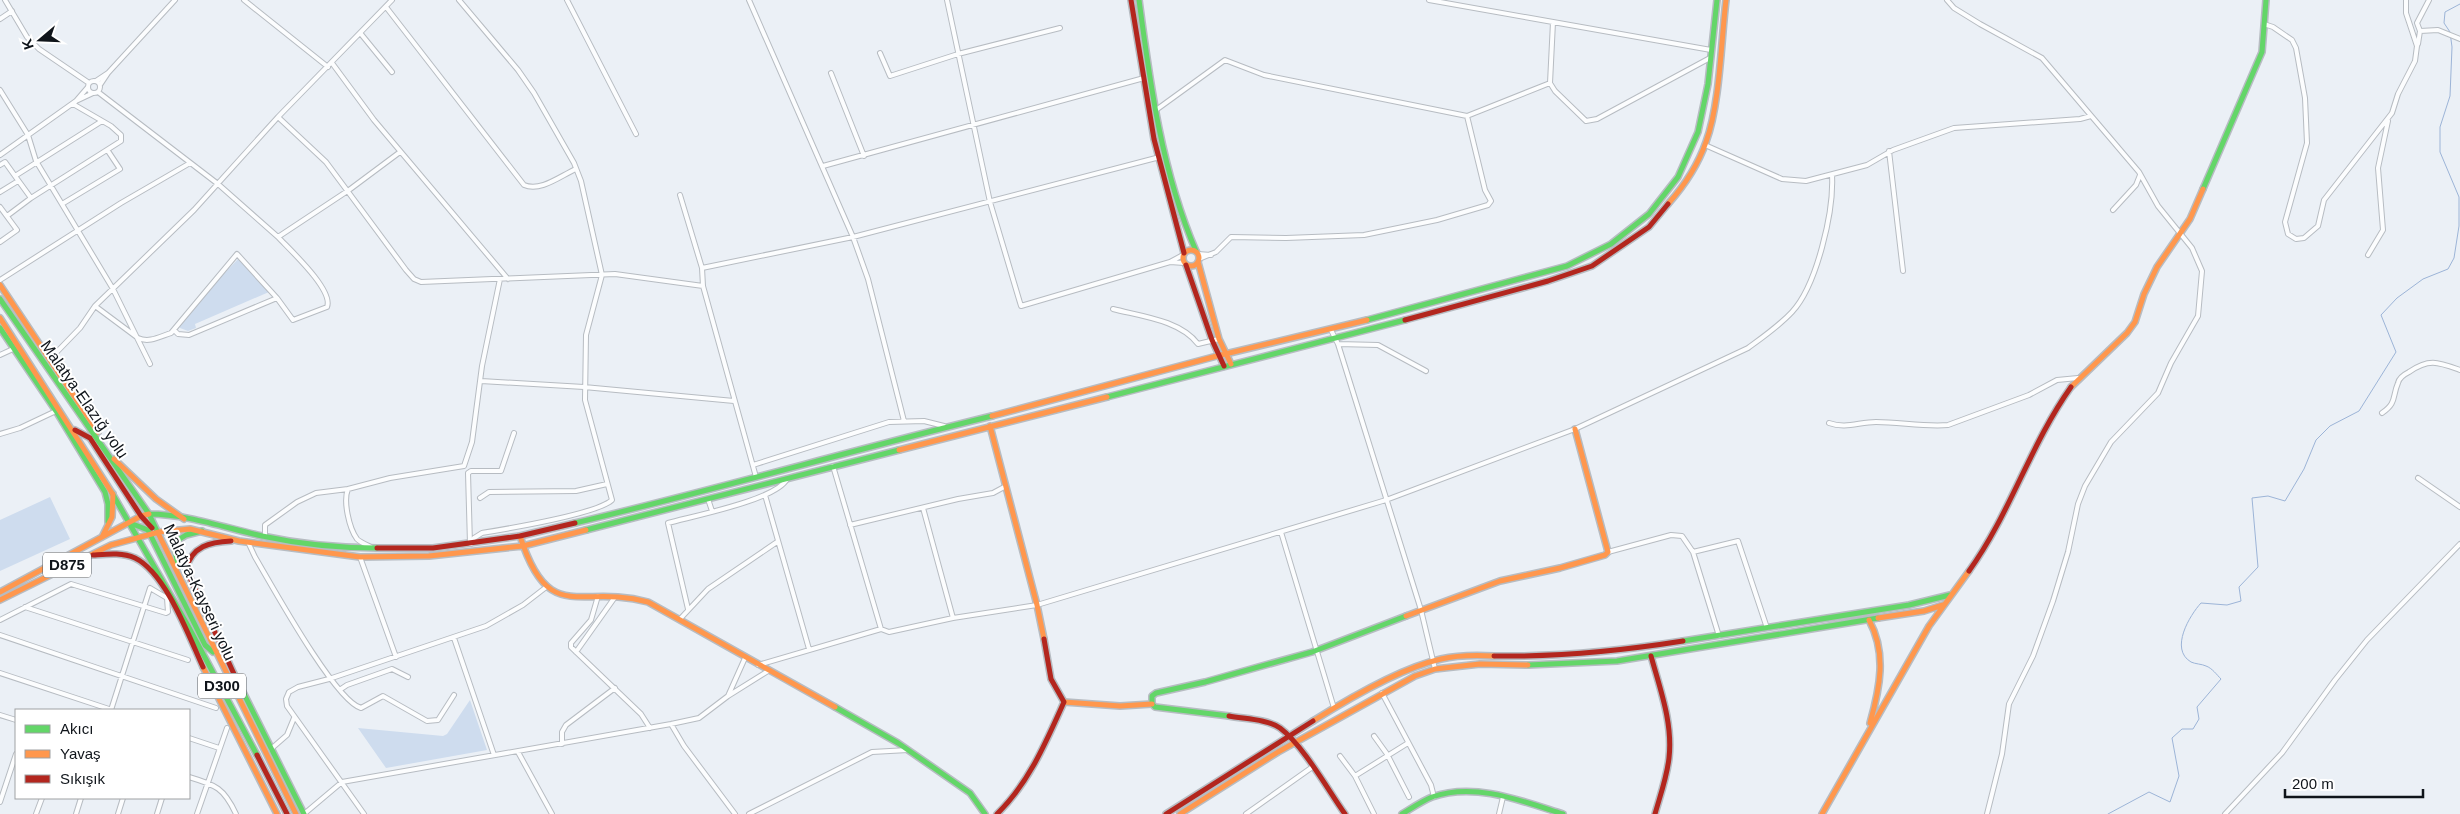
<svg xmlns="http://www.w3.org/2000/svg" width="2460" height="814" font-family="Arial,sans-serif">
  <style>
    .green { fill: #cedcee }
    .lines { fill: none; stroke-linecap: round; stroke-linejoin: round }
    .stream { stroke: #9cb4d7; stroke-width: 1 }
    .street-casing { stroke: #b7bcc2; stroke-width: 6 }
    .fast-casing { stroke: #b7bcc2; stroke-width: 8 }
    .slow-casing { stroke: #b7bcc2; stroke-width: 8 }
    .jam-casing { stroke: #b7bcc2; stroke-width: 8 }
    .street { stroke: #fcfdfe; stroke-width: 4 }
    .fast { stroke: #63d668; stroke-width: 5 }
    .slow { stroke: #ff974d; stroke-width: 5 }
    .jam { stroke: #b3261e; stroke-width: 5 }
    .labels { text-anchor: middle; stroke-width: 4; stroke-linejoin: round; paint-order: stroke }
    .shield { fill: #fff; stroke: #575a5f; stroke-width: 1 }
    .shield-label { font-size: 15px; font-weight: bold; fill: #0f141a }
    .street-label { font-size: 16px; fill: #0f141a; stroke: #fff }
  </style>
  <rect width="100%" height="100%" fill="#ebf0f6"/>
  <path class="green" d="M239 258 269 292 195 324 196 328 188 331 180 328 177 323Z
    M50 497 70 539 0 571V520Z
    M470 700 487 750 386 768 358 728 443 736 447 734Z"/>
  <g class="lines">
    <path class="stream" d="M2108 814 2149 792 2170 802 2179 776 2172 738 2182 729H2193L2199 719 2197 707 2221 679C2217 675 2212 668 2206 666 2202 664 2195 664 2191 662 2169 649 2190 615 2201 603L2227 605 2241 601 2239 587 2258 567 2252 498 2268 496 2285 501 2304 469 2316 440 2330 426 2359 411 2396 352 2381 315 2397 298 2423 279 2448 269 2454 258 2459 226V197L2440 152V127L2450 96 2452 47 2450 32 2444 23 2445 12 2460 4"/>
    <g class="street-casing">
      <path id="street" d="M5 0 27 37 39 49 89 83
        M244 0 328 67
        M459 0 518 70 534 93 574 163 581 181 602 275 586 335 585 400 612 500C597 514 506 529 482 533L474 538 471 544
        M567 0 636 134
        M749 0 853 237 868 279 904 421
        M947 0 990 202 1021 306 1170 262
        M1429 0 1711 50
        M1947 0 1954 8 1980 24 2042 58 2139 172 2158 206 2192 248 2202 271 2198 316 2171 363 2158 393 2111 442 2085 486 2078 504 2068 552 2053 601 2033 656 2009 704 2002 754 1987 814
        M386 7 524 185C541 192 560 176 576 169
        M0 19 12 11
        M1553 22 1550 83 1555 91 1586 121 1597 119 1710 58
        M2264 24 2273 27 2292 40 2296 48 2305 98 2307 143 2285 222 2288 234 2296 239 2304 238 2318 226 2324 200 2392 113 2398 94 2415 61 2417 46 2406 13V0
        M2420 31 2438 30 2460 39
        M361 34 392 72
        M2418 44 2420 31 2417 23 2429 0
        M880 53 890 76 958 54 1060 28
        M332 63 374 120 508 279
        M108 73 175 0
        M831 73 864 156
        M88 87a6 6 0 1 1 12 0a6 6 0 1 1-12 0Z
        M96 81 108 73 100 85
        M88 87 76 101 93 93
        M0 90 28 135 36 161 113 289 150 364
        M98 92 218 184 278 237 349 190 400 152
        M1156 110 1225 60 1264 75 1467 116 1550 83
        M278 117 326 162 406 270 414 279 421 282 615 274 703 286
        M1705 145 1782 179 1806 181 1867 165 1893 150 1954 128 2080 119 2091 116
        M1889 151 1903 271
        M0 155 76 101
        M0 165 5 162 15 176
        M823 166 1144 78
        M0 192 18 181
        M680 195 702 268 703 286 756 477
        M31 198 121 141V135L111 126 73 104
        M62 204 120 169 108 151
        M0 207 17 230 0 242
        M2113 210 2136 185 2140 175
        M7 216 31 198 15 176 102 121
        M1198 254 1211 255
        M1183 255 1170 262 1184 263
        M2368 255 2383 230 2378 168 2388 121
        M1199 259 1216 252 1231 237 1286 238 1364 235 1437 220 1488 205 1491 201 1485 190 1467 116
        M702 268 853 237 1156 158
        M0 280 121 203 190 163
        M95 306 138 338C149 343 159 337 171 333L237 254 277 298
        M1113 309C1140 316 1180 320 1198 344L1219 339
        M1331 330 1338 344 1378 345 1426 371
        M171 333 174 330 178 334 189 335 277 298 293 320 327 307C334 290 289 249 278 237
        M1338 344 1421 610 1435 669
        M0 355 13 349
        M50 359 80 328 95 306 194 210 278 117 392 0
        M481 381 584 387 734 401
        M2382 413C2397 403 2392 397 2398 383 2399 378 2405 374 2409 372 2429 358 2438 362 2460 370
        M1829 423C1846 429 1859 422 1876 422 1900 422 1924 427 1948 425L2029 395 2057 380 2078 378
        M0 434 20 428 56 411
        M753 465 889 422 924 421 944 426
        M833 466 881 629
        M2418 478 2460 507
        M765 495 809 649
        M480 498 489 492 576 491 607 484
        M708 499 712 511
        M923 508 953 618
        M850 525 958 499 993 493 1006 486
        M1281 532 1334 708
        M265 537V525L297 502 316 493 348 489
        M248 542 255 557C271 584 335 701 361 708L383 696 427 721 438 720 454 695
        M470 544 468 473 471 471H501L514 433
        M371 547C367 545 360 542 357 539 349 528 343 501 348 489L390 478 464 466 472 442 482 366 500 279
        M1608 552 1671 535 1682 536 1693 552 1719 636
        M1693 552 1738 541 1767 628
        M360 557 396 657
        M598 596 591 620 571 643V647L641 714 650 728
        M25 607 188 660
        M688 609 668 523C693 516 776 500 787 479
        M680 619 708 589 777 542
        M0 620 71 584 166 613 168 612 167 598 150 588 111 710
        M0 635 216 708
        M454 638 494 755
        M576 652 615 597
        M745 658 728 696 768 671
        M758 665 881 629 889 632 953 618 1037 605 1386 500 1575 429 1748 348C1763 337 1779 326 1792 312 1817 285 1834 211 1832 175
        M0 673 112 710
        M341 689 347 685 392 669 408 677
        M1382 693 1431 785 1434 797
        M0 715 16 720
        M671 724 684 746 735 814
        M1374 736 1387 754 1409 797
        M189 738 219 748
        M562 744V732L566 725 615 688
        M271 749 287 735 294 718
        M518 752 552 814
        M1340 756 1355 776 1374 814
        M1355 776 1408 743
        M189 777C216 785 224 788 236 814
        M0 802 16 754
        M36 814 42 798
        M76 814 81 798
        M118 814 123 798
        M157 814 162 798
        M197 814 227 728
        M304 814 342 782 671 724 699 718 728 696
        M364 814 287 706 286 699 289 692 298 687 329 679 486 626 523 605 545 588
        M749 814 872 752 908 750
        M1246 814 1311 768
        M1499 814 1503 797
        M2225 814 2282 753 2335 680 2367 640 2460 544"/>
    </g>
    <g class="fast-casing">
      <path id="fast" d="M1139 0C1150 84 1162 173 1196 251
        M2203 189 2262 52 2266 0
        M0 299 149 514 158 533
        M1367 320 1567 266 1611 244 1649 214 1678 177 1698 132 1708 84 1717 0
        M0 328 56 411 105 492 108 504V522
        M1107 397 1405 320
        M112 493 187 624 257 755
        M149 514C186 514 226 528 262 536 299 544 339 548 377 548
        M130 523 148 530 205 645 213 652
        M575 523C715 490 853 450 992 416
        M586 530 899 450
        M178 566 175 550 178 540 186 535 202 531
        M1683 641 1909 605 1950 595
        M1528 665 1617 661 1878 618
        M234 674 304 814
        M835 707 898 743 970 793 985 814
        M1229 716 1155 707 1152 704V696L1156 693 1205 682 1312 652 1406 616
        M1402 814C1412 808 1422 801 1432 797 1475 782 1522 801 1563 814"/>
    </g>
    <g class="slow-casing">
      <path id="slow" d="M1668 204C1684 186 1698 165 1706 142 1720 104 1721 42 1726 0
        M1183 258a8 8 0 1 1 16 0a8 8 0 1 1-16 0Z
        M1198 262 1219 339 1231 364
        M0 285 98 432
        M0 318 112 493
        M2071 387 2127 333 2135 322 2144 294 2157 267 2190 219 2203 189
        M992 416 1217 356 1367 320
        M990 426 1037 605 1044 639
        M899 450 1107 397
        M114 459 156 499 184 519
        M159 532 190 529 239 541 360 557 429 556 523 546 586 530
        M158 533 296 814
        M520 536C549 627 580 583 648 602L835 707
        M102 537 112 517 113 494
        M0 592 141 516 149 514
        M0 600 111 545 159 532
        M1406 616 1500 581 1560 568 1605 555 1608 552 1575 429
        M1878 618 1924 611 1943 605
        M1869 620C1887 653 1880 688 1870 723
        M203 667 277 814
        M1064 702 1120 706 1152 704
        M1313 721C1348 699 1401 668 1441 659 1458 655 1476 655 1494 656
        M1180 814 1278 752 1415 676 1435 669 1480 664 1528 665
        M1822 814 1929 626 1969 571"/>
    </g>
    <g class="jam-casing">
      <path id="jam" d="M1131 0 1154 139 1184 253
        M1186 265 1212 340 1224 366
        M1405 320 1548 281 1592 266 1649 227 1668 204
        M75 430 90 438 141 516 152 528
        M231 541C210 542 192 546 186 569L234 674
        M377 548H433L520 536 575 523
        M93 555C107 554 122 552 135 558 166 573 189 637 203 667
        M1969 571C2010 514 2030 445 2071 387
        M1494 656C1559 657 1620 651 1683 641
        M1651 656C1660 689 1673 723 1669 758 1667 777 1660 796 1655 814
        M1229 716C1244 719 1267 719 1280 728 1303 745 1328 790 1345 814
        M257 755 287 814
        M997 814C1029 783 1046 742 1064 702L1051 679 1044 639
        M1166 814 1313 721"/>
    </g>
    <use href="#street" class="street"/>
    <use href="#fast" class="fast"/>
    <use href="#slow" class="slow"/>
    <use href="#jam" class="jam"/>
  </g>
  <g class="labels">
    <g class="shield">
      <rect x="43" y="552.5" width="48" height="25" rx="4"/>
      <rect x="198" y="673.5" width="48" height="25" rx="4"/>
    </g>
    <g class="shield-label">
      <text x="67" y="570">D875</text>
      <text x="222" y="691">D300</text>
    </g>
    <g class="street-label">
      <text transform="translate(85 399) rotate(55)" y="6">Malatya-Elazığ yolu</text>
      <text transform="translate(200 592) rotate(65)" y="6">Malatya-Kayseri yolu</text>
    </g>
  </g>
  <rect x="15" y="709" width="175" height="90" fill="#ffffff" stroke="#9fa1a3"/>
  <rect x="25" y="725" width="25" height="8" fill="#63d668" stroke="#9fa1a3"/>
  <text x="60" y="734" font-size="15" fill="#0f141a">Akıcı</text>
  <rect x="25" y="750" width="25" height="8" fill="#ff974d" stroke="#9fa1a3"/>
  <text x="60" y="759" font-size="15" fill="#0f141a">Yavaş</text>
  <rect x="25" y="775" width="25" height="8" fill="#b3261e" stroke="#9fa1a3"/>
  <text x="60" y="784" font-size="15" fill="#0f141a">Sıkışık</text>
  <g transform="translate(40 40) rotate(251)" stroke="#ffffff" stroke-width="4" paint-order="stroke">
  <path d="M0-4L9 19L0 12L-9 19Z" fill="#0f141a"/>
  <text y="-8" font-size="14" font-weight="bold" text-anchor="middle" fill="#0f141a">K</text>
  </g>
  <path d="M2285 789v8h138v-8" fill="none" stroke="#0f141a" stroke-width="2.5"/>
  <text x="2292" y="789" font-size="15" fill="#0f141a" stroke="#ffffff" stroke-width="4" paint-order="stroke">200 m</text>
</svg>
